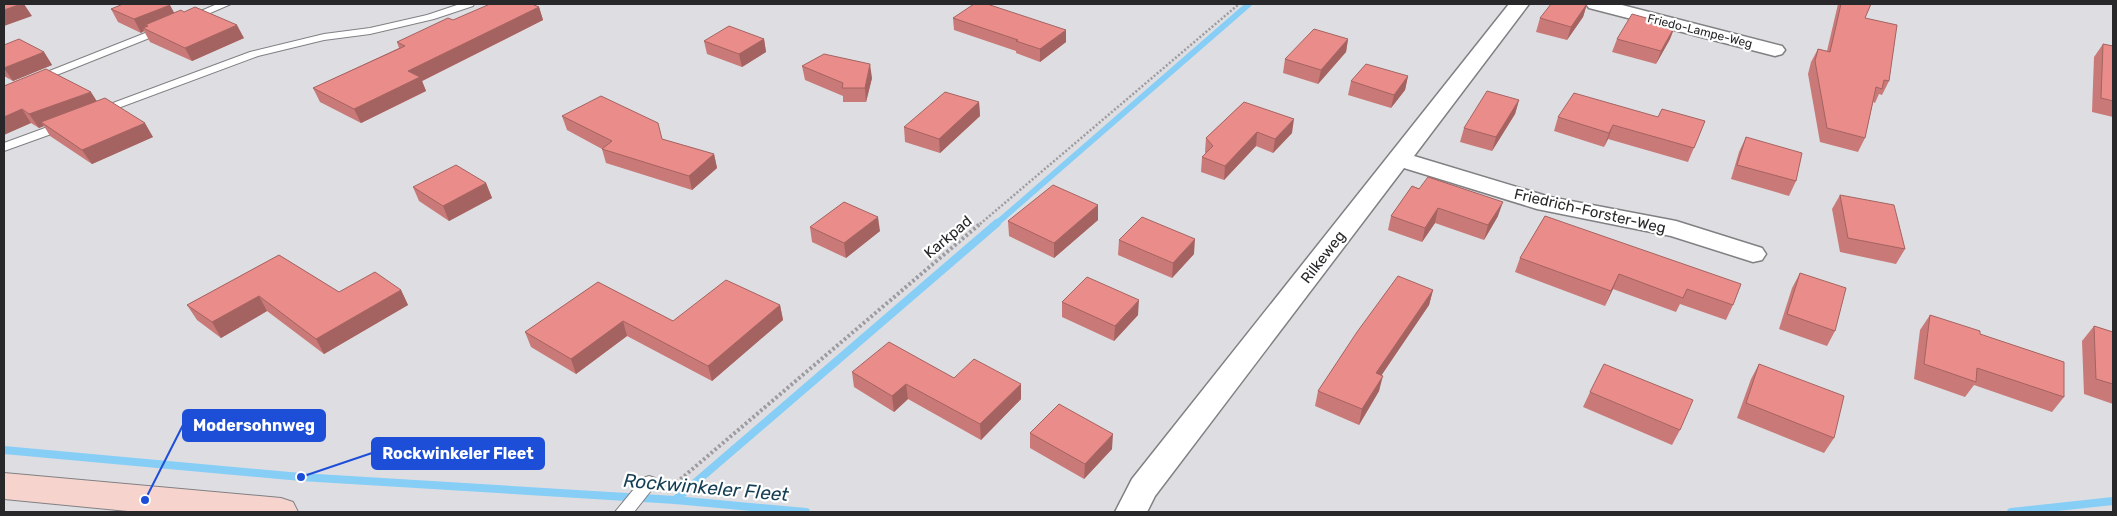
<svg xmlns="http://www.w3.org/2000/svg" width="2117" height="516" font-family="Rubik,sans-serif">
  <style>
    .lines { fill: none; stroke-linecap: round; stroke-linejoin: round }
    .stream-far1 { stroke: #87cef6; stroke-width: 6 }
    .stream { stroke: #87cef6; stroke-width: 8 }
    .lane-casing { stroke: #808084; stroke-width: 2 }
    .street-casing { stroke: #808084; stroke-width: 3 }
    .secondary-casing { stroke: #808084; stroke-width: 2 }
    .path-far1 { stroke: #9c9ca0; stroke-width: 2.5; stroke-dasharray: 2 2; stroke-linecap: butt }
    .path { stroke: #9c9ca0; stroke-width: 4; stroke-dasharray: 2.5 2.5; stroke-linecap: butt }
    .lane { fill: #fff; fill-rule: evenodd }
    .street { fill: #fff; fill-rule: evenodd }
    .secondary { fill: #f6d3cd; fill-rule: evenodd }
    .wall { fill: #c97977 }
    .shaded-wall { fill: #a46361 }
    .building { fill: #ea8d8a; stroke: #a46361 }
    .labels { text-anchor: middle; stroke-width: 4.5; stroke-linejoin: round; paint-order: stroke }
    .far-street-label { font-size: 12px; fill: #28282a; stroke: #fff }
    .street-label { font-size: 15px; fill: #28282a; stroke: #fff }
    .near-water-label { font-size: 19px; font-style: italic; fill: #153e53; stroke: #fff }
    .leader { fill: none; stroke: #1d4ed8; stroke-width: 2 }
    .callout-dot { fill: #1d4ed8; stroke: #fff; stroke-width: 2 }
    .callout { fill: #1d4ed8; stroke: #1d4ed8; stroke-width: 2 }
    .callout-label { font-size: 16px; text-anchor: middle; font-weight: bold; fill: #fff }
  </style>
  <rect width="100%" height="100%" fill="#dedee2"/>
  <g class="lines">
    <path class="stream-far1" d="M996 224 1249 4"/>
    <path class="stream" d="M4 450 301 477 675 500 806 512
      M675 500 997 223
      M2011 512 2113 501"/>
    <g class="lane-casing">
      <path id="lane" d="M217 4H231L194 20H186L185 18Z
        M460 4H474L473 6 434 19 370 34 324 40 258 56 102 114 98 116 92 112 94 110 250 52 324 34 370 28 427 15Z
        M163 26 168 29 167 31 4 96V89Z
        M64 121 70 125 68 128 4 151V143Z
        M649 476 655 478 657 483 634 512H615L643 478Z"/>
    </g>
    <g class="street-casing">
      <path id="street" d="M1509 4H1529L1414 156 1550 197 1676 221 1762 248 1766 254 1762 260 1753 262 1671 236 1537 209 1404 168 1155 496 1147 512H1115L1132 479Z
        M1586 4H1618L1782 46 1785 50 1782 54 1775 56 1589 8Z"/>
    </g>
    <g class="secondary-casing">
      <path id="secondary" d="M4 473 281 498 293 502 298 512H138L4 499Z"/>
    </g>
    <path class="path-far1" d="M980 224 1239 4"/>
    <path class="path" d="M669 489 981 223"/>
    <use href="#lane" class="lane"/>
    <use href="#street" class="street"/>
    <use href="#secondary" class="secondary"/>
  </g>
  <path class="wall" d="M1587 4 1583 17 1567 40 1536 32 1540 18Z
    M1838 4H1871L1865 18 1889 81 1882 95 1879 94 1875 103 1873 102 1865 138 1858 152 1820 142 1808 74 1811 62 1818 49 1827 51Z
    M539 7 543 20 422 81 426 91 361 123 320 102 313 88 399 48 397 42 453 20Z
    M111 9 174 13 244 38 192 61 150 42 144 31 141 33 118 22Z
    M953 18 1066 42 1040 62 1016 53V51L954 30Z
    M1675 26 1670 39 1656 64 1612 52 1617 39Z
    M764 39 766 52 742 67 707 54 704 41Z
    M1348 39 1346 52 1318 84 1283 73 1285 59Z
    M2103 44 2113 46V117L2092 112 2094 57Z
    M4 45 44 52 52 65 13 81 4 76Z
    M802 66 872 78 866 102H843V96L805 80Z
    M1408 76 1405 90 1391 108 1348 95 1351 81Z
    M4 86 97 101 153 137 92 164 50 136 44 126 39 128 31 123 4 134Z
    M1519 100 1515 114 1492 151 1460 142 1464 128Z
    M979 102 980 116 940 153 905 142 904 127Z
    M1244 102 1292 133 1273 153 1256 146 1224 180 1201 172 1202 157 1206 154 1205 152 1206 138Z
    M562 116 662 139 714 154 717 168 692 190 606 163 602 149 567 130Z
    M1558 117H1658L1705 121 1688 162 1608 139 1604 147 1554 131Z
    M1746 137 1796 181 1789 196 1731 179 1739 152Z
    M486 183 492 198 449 221 419 201 413 187Z
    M1412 186 1498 216 1484 240 1435 223 1422 242 1388 230 1391 216Z
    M1840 195 1905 249 1896 264 1840 252 1832 209Z
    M1098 205V220L1054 258 1009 236 1008 221Z
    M1545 216 1733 305 1726 320 1680 304 1676 312 1613 289 1605 306 1515 272 1520 258Z
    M810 227 880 231 846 258 812 242Z
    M1119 240 1194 254 1172 278 1118 255Z
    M279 255 339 292 401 290 408 305 324 354 267 311 221 338 197 320 187 305Z
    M1800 273 1835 331 1827 346 1779 329 1792 288Z
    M598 282 673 321 780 305 783 320 712 381 627 336 576 374 531 347 525 332Z
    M1433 290 1429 305 1381 376 1379 391 1359 425 1315 406 1318 391Z
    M2113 296V404L2084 394 2082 341 2094 326 2113 332 2112 297Z
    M1062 302 1138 315 1114 341 1062 317Z
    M1930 315 1980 334 2064 397 2052 412 1974 385 1965 397 1914 379 1920 330Z
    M1759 364 1834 438 1824 453 1737 418 1751 379Z
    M852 372 954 378 1021 399 981 440 908 399 894 412 854 387Z
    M1590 392 1680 430 1672 445 1583 407Z
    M1030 433 1112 449 1084 479 1030 448Z"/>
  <path class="shaded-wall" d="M21 4H24L32 16 4 26V10Z
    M1587 4 1583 17 1567 40 1571 27Z
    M170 5 177 18 148 26 145 25 148 30 143 28 144 31 141 33 134 19Z
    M539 7 543 20 422 81 426 91 361 123 354 109 408 71Z
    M237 25 244 38 192 61 185 48Z
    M1675 26 1670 39 1656 64 1661 51Z
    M1066 30V42L1040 62V49Z
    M764 39 766 52 742 67 739 54Z
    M1348 39 1346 52 1318 84 1321 70Z
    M44 52 52 65 13 81 4 68Z
    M870 64 872 78 866 102 865 88Z
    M1408 76 1405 90 1391 108 1394 95Z
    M91 92 100 106 41 122 44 126 39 128 29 114Z
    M1519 100 1515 114 1492 151 1496 137Z
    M979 102 980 116 940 153 939 139Z
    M22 109 31 123 4 135V117Z
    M1294 119 1292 133 1273 153 1275 139Z
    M145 123 153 137 92 164 82 150Z
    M1613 125 1608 139 1604 147 1609 133Z
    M1257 132 1256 146 1224 180 1225 166Z
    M714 154 717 168 692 190 689 176Z
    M486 183 492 198 449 221 443 206Z
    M1503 202 1498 216 1484 240 1488 225Z
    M1098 205V220L1054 258V243Z
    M1438 208 1435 223 1422 242 1425 228Z
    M878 217 880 231 846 258 844 243Z
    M1195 239 1194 254 1172 278 1173 263Z
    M1619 274 1613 289 1605 306 1611 291Z
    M401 290 408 305 324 354 316 339Z
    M1433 290 1429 305 1372 389 1376 373Z
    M259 296 267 311 221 338 212 322Z
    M1139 300 1138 315 1114 341 1115 326Z
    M780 305 783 320 712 381 708 366Z
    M623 321 627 336 576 374 571 359Z
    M1383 376 1379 391 1359 425 1362 409Z
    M906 384 908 399 894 412 892 396Z
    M1021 384V399L981 440 980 424Z
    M1113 434 1112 449 1084 479 1085 464Z"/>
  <path class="building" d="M4 4H21L4 10Z
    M123 4H167L170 5 134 19 111 9Z
    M490 4H532L539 7 408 71 420 77 354 109 313 88 405 46 397 42 448 18 453 20Z
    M974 4H987L1066 30 1040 49 1016 41 1018 40 953 18Z
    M1551 4H1587L1571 27 1540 18Z
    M1841 4H1871L1865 18 1897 25 1889 81 1884 80 1882 89 1876 87 1865 138 1827 128 1815 61 1818 49 1830 52Z
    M195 7 237 25 185 48 143 28 148 26 145 25 181 10 184 12Z
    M1632 14 1675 26 1661 51 1617 39Z
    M729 26 764 39 739 54 704 41Z
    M1314 29 1348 39 1321 70 1285 59Z
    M19 39 44 52 4 68V45Z
    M2103 44 2113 46V101L2101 98Z
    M824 54 870 64 865 88H842L843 83 802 66Z
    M1366 64 1408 76 1394 95 1351 81Z
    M46 69 91 92 29 114 22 109 4 117V86Z
    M1487 91 1519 100 1496 137 1464 128Z
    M945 92 979 102 939 139 904 127Z
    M1574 93 1658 117 1662 109 1705 121 1694 148 1613 125 1609 133 1558 117Z
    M601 96 658 123 662 139 714 154 689 176 602 149 612 141 562 116Z
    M105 98 145 123 82 150 41 122Z
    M1244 102 1294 119 1275 139 1257 132 1225 166 1202 157 1213 146 1206 138Z
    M1746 137 1802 153 1796 181 1737 165Z
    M456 165 486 183 443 206 413 187Z
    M1428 177 1503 202 1488 225 1438 208 1425 228 1391 216 1412 186 1419 189Z
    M1053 185 1098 205 1054 243 1008 221Z
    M1840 195 1894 205 1905 249 1848 238Z
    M844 202 878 217 844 243 810 227Z
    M1545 216 1741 284 1733 305 1687 289 1683 298 1619 274 1611 291 1520 258Z
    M1142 217 1195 239 1173 263 1119 240Z
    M279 255 339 292 375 272 401 290 316 339 259 296 212 322 187 305Z
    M1800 273 1846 288 1835 331 1787 314Z
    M1398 276 1433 290 1376 373 1383 376 1362 409 1318 391 1357 332Z
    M1087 277 1139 300 1115 326 1062 302Z
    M726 280 780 305 708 366 623 321 571 359 525 332 598 282 673 321Z
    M1930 315 1980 331V334L2064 362V397L1977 368 1976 382 1924 364Z
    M2094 326 2113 332V384L2096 379Z
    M889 342 954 378 974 359 1021 384 980 424 906 384 892 396 852 372Z
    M1604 364 1693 400 1680 430 1590 392Z
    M1759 364 1844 396 1834 438 1746 403Z
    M1059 404 1113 434 1085 464 1030 433Z"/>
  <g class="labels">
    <g class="far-street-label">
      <text transform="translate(1700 31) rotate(14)" y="4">Friedo-Lampe-Weg</text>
    </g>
    <g class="street-label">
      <text transform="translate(1590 211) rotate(13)" y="5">Friedrich-Forster-Weg</text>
      <text transform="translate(948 237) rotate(-40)" y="5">Karkpad</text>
      <text transform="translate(1323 257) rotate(-52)" y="5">Rilkeweg</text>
    </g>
    <g class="near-water-label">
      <text transform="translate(706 487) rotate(5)" y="7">Rockwinkeler Fleet</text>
    </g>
  </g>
  <path class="leader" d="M145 500L183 425M301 477L372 453"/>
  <g class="callout-dot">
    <circle cx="145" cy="500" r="5"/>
    <circle cx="301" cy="477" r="5"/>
  </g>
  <g class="callout">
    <rect x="183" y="410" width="142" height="31" rx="5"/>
    <rect x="372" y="438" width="172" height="31" rx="5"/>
  </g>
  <g class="callout-label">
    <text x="254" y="431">Modersohnweg</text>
    <text x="458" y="459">Rockwinkeler Fleet</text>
  </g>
  <rect width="2117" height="516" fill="none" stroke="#28282a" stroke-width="10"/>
</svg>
